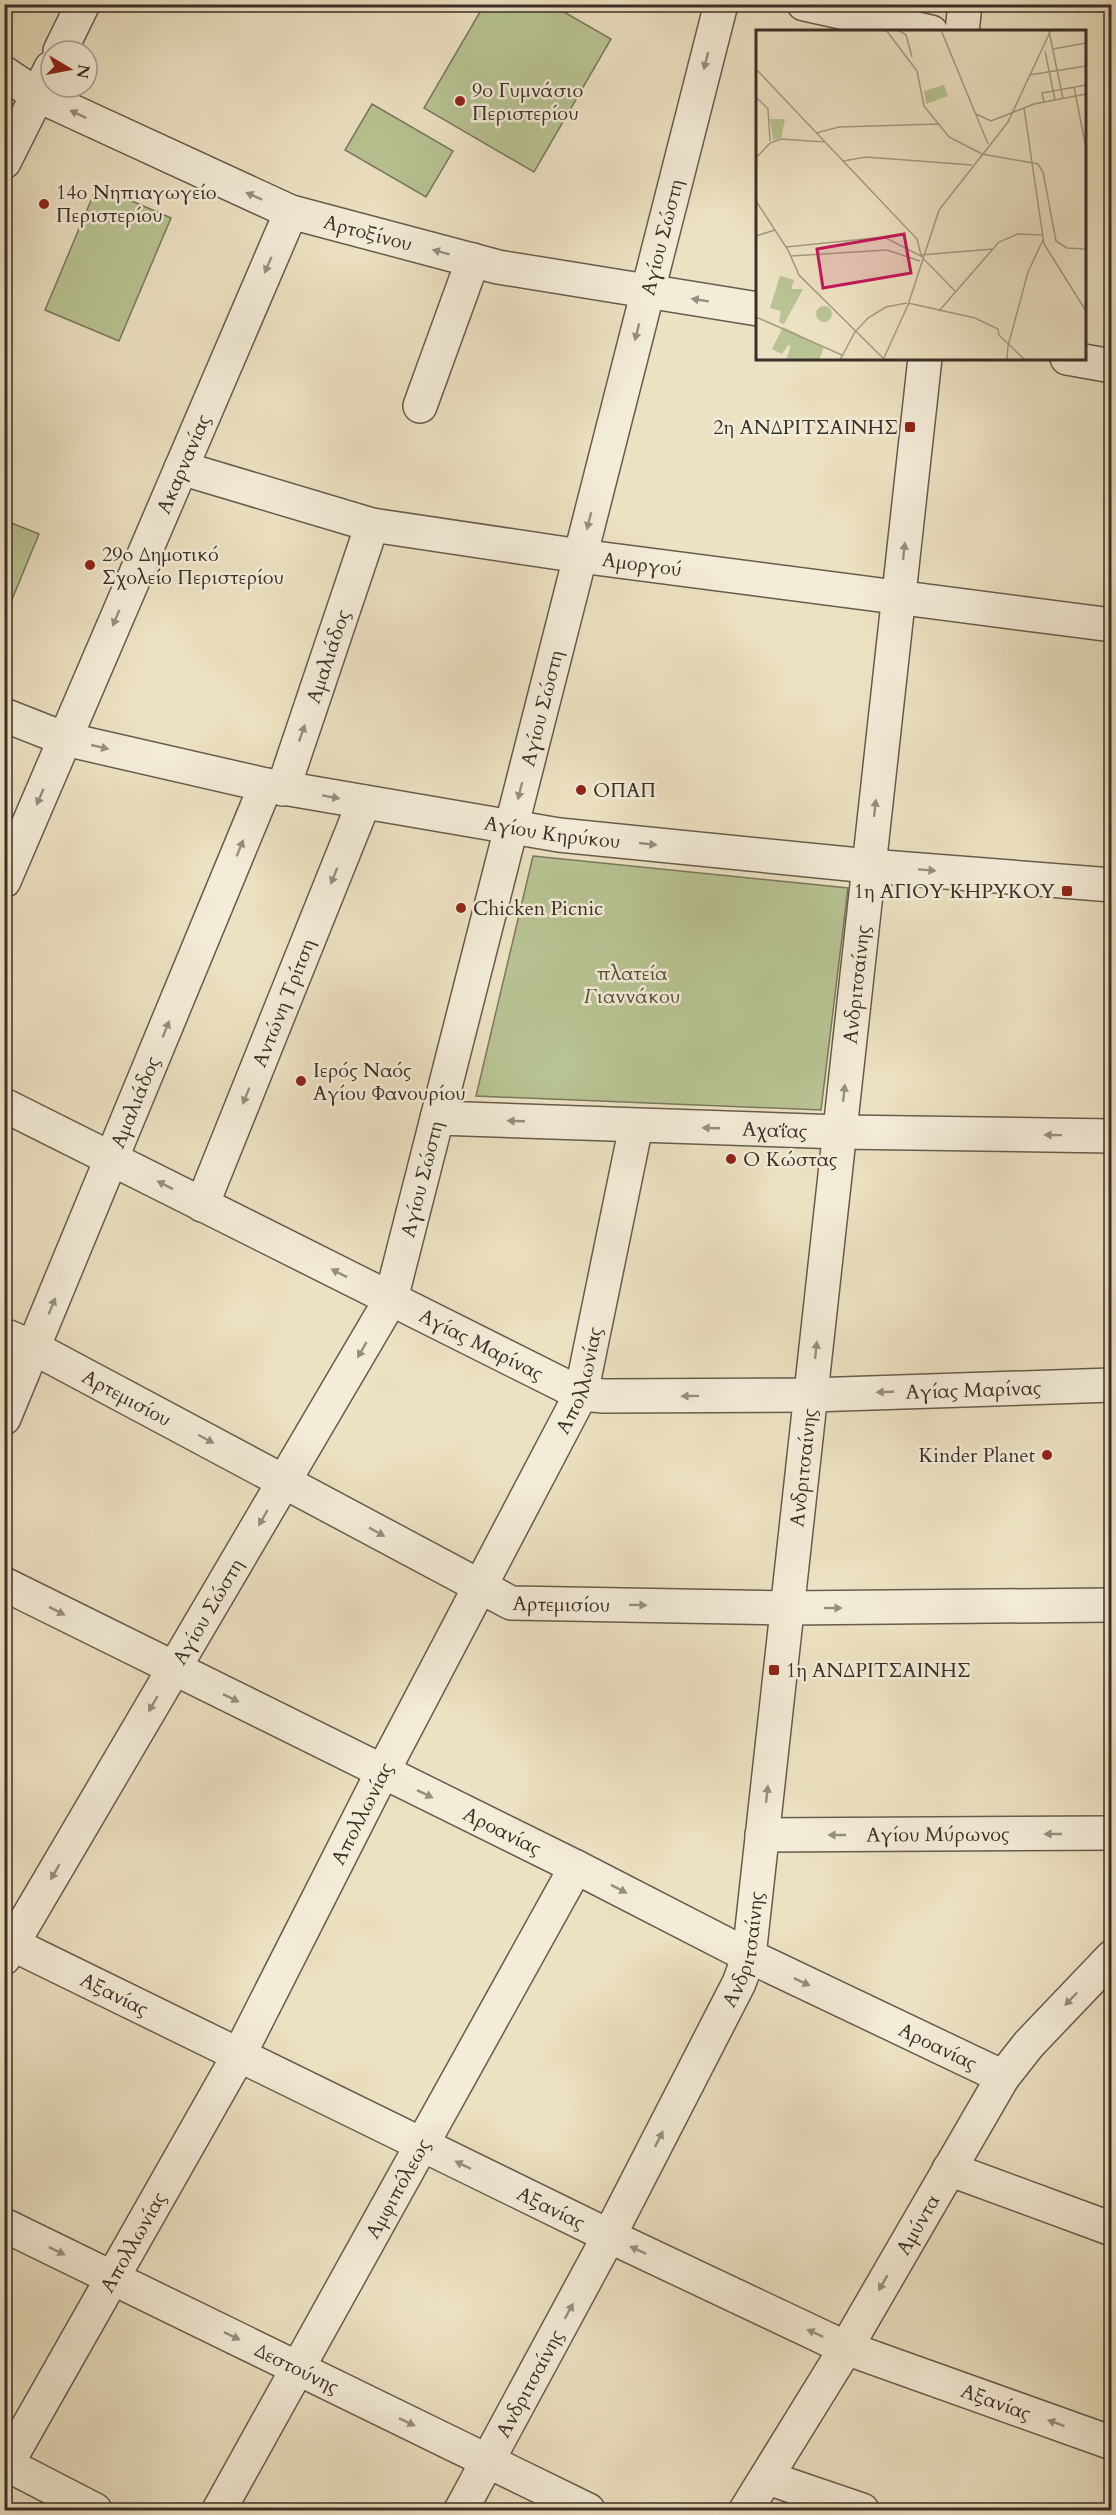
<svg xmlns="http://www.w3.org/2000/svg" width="1116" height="2515" font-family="Cardo,serif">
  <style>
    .green { fill: #b8c393; stroke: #79795e; stroke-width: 1.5 }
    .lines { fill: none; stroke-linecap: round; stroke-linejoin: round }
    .minor-casing { stroke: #665c4e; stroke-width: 36 }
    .minor { stroke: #f3ecd7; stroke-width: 33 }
    .oneway { fill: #968e80 }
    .poi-dot { fill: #8f2418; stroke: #f3ecd7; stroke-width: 2 }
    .labels { text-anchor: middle; stroke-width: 5; stroke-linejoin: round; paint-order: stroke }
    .poi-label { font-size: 20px; fill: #3a2f28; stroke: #f3ecd7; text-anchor: start }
    .street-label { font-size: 20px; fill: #3a2f28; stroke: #f3ecd7 }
    .park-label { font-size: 20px; font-style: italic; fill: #534d3d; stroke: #f3ecd7 }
    .inset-road { fill: none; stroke: #a59a84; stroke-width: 1.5 }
    .view { fill: #c2185b; fill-opacity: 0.15; stroke: #c2185b; stroke-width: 3 }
    .inset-edge { fill: none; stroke: #3a2f28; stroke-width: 3 }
  </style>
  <rect width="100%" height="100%" fill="#ece1c2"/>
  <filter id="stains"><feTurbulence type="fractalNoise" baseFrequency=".00333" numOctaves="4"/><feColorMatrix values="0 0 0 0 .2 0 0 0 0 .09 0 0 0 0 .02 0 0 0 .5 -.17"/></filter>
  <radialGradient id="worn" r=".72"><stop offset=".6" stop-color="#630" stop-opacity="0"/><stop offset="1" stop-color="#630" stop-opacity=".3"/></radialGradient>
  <path class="green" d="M484 5H552L611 39 534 172 424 108Z
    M372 104 453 151 426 197 345 150Z
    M97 186 171 218 119 341 45 310Z
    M4 520 39 534 6 614 4 613Z
    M533 856 848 888 821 1110 476 1096Z"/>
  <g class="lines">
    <g class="minor-casing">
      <g id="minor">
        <path d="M804 4 931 32"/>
        <path d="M962 32 965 4"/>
        <path d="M60 51 83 4"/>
        <path id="s1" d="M4 73 37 95 291 212 498 267 758 309"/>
        <path d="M4 162 51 68"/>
        <path d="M1067 358 1112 366"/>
        <path d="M420 406 473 260"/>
        <path id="s2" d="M181 468 372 525 580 556 1112 625"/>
        <path id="s3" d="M4 715 65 739 266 785 559 835 869 866 1112 885"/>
        <path id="s4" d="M283 789 372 525"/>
        <path id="s5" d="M4 881 291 212"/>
        <path id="s6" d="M4 1105 581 1394 604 1396 811 1395 1112 1385"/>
        <path id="s7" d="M437 1118 840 1132 1112 1136"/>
        <path id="s8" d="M202 1205 364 802"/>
        <path id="s9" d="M4 1335 34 1348 511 1603 787 1608 1112 1605"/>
        <path id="s10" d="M4 1418 266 785"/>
        <path id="s11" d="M4 1584 576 1867 749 1956 1003 2077"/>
        <path id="s12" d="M762 1835 1112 1833"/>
        <path id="s13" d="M4 1940 609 2236 846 2348 1112 2443"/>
        <path id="s14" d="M4 1958 391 1299 721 4"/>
        <path d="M949 2169 1112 2229"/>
        <path id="s15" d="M4 2225 588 2510"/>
        <path d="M4 2463 95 2510"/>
        <path id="s16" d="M4 2469 239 2055 382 1773 581 1394 636 1126"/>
        <path d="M768 2478 862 2510"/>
        <path id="s17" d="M219 2510 576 1867"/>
        <path id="s18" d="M461 2510 609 2236 739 1983 749 1956 925 358"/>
        <path id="s19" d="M746 2510 846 2348 1003 2077 1029 2044 1112 1957"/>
      </g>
    </g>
    <use href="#minor" class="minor"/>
  </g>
  <defs><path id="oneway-solid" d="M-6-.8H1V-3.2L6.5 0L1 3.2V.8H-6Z" transform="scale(1.5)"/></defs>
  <g class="oneway">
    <use href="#oneway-solid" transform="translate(706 61) rotate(104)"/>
    <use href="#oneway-solid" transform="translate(78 114) rotate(-155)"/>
    <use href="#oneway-solid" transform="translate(254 196) rotate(-156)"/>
    <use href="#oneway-solid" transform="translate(441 252) rotate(-165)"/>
    <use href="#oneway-solid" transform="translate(268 265) rotate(113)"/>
    <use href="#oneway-solid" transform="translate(700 300) rotate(-171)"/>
    <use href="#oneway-solid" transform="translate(637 332) rotate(104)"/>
    <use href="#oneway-solid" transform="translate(589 521) rotate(104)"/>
    <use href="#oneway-solid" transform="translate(904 551) rotate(-84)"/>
    <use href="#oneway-solid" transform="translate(116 618) rotate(113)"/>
    <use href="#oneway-solid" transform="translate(302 733) rotate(-71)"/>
    <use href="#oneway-solid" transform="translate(100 747) rotate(13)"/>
    <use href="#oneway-solid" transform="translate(520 791) rotate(104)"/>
    <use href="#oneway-solid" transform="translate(40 797) rotate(113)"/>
    <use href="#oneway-solid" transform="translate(331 797) rotate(10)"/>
    <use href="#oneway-solid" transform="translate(875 808) rotate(-84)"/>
    <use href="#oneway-solid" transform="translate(648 844) rotate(6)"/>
    <use href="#oneway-solid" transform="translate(240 848) rotate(-68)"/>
    <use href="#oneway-solid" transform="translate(927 870) rotate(4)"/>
    <use href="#oneway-solid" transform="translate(334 876) rotate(112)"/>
    <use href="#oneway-solid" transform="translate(166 1029) rotate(-68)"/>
    <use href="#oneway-solid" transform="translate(844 1093) rotate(-84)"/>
    <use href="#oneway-solid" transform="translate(246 1096) rotate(112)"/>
    <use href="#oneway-solid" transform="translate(516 1121) rotate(-178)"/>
    <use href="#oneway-solid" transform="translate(711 1128) rotate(-178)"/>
    <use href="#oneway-solid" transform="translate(1053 1135) rotate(-179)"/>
    <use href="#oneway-solid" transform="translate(165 1185) rotate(-153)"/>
    <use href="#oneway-solid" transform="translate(339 1273) rotate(-153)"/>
    <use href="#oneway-solid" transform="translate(52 1306) rotate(-68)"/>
    <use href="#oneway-solid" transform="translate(362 1350) rotate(120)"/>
    <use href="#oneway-solid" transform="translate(816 1350) rotate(-84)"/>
    <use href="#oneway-solid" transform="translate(885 1392) rotate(178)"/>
    <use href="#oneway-solid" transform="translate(690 1396) rotate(179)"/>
    <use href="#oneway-solid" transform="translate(206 1439) rotate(28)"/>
    <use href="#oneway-solid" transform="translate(263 1518) rotate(120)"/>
    <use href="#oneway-solid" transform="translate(377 1532) rotate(29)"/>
    <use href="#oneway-solid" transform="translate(638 1605) rotate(1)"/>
    <use href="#oneway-solid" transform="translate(833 1608)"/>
    <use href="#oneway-solid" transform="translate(57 1611) rotate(27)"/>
    <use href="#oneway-solid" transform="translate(231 1698) rotate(26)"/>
    <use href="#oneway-solid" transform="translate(153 1704) rotate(120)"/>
    <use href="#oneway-solid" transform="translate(425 1794) rotate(26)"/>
    <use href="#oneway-solid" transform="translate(767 1794) rotate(-84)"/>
    <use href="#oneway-solid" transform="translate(1053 1834) rotate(180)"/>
    <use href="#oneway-solid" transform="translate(837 1835) rotate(180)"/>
    <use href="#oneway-solid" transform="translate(55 1872) rotate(120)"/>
    <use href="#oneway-solid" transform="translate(619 1889) rotate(27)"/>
    <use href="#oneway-solid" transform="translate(802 1982) rotate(25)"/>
    <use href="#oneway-solid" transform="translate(1071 1999) rotate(134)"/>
    <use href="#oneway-solid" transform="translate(659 2139) rotate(-63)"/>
    <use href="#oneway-solid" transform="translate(463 2165) rotate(-154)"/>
    <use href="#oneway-solid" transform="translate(638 2250) rotate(-155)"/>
    <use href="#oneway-solid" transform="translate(57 2251) rotate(26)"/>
    <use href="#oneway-solid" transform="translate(883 2283) rotate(120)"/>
    <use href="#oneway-solid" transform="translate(569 2311) rotate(-62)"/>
    <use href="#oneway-solid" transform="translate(815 2333) rotate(-155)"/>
    <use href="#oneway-solid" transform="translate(232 2336) rotate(26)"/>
    <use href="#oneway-solid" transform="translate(407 2422) rotate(26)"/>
    <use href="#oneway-solid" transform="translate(1056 2423) rotate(-160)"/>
  </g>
  <g class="poi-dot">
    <circle cx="460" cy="101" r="6"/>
    <circle cx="44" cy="204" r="6"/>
    <rect x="904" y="421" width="12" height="12" rx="3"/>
    <circle cx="90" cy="565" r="6"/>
    <circle cx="581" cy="790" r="6"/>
    <rect x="1061" y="885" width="12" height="12" rx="3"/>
    <circle cx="461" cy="908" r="6"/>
    <circle cx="301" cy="1081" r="6"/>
    <circle cx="731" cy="1159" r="6"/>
    <circle cx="1047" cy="1455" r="6"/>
    <rect x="768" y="1664" width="12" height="12" rx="3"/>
  </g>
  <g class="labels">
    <g class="poi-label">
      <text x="472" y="97">9ο Γυμνάσιο<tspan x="472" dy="23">Περιστερίου</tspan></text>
      <text x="56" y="199">14ο Νηπιαγωγείο<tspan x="56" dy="23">Περιστερίου</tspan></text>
      <text x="898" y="434" text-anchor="end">2η ΑΝΔΡΙΤΣΑΙΝΗΣ</text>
      <text x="102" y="561">29o Δημοτικό<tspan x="102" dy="23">Σχολείο Περιστερίου</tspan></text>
      <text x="593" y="797">ΟΠΑΠ</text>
      <text x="1055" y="898" text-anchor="end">1η ΑΓΙΟΥ ΚΗΡΥΚΟΥ</text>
      <text x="473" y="915">Chicken Picnic</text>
      <text x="313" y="1077">Ιερός Ναός<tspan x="313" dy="23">Αγίου Φανουρίου</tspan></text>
      <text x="743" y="1166">Ο Κώστας</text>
      <text x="1035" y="1462" text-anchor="end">Kinder Planet</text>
      <text x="786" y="1677">1η ΑΝΔΡΙΤΣΑΙΝΗΣ</text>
    </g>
    <g class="street-label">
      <text dy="7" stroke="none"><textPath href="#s1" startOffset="399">Αρτοξίνου</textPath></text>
      <text dy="7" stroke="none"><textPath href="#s14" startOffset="1860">Αγίου Σώστη</textPath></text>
      <text dy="7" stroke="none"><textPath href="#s5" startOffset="454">Ακαρνανίας</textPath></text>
      <text dy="7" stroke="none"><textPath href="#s2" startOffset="472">Αμοργού</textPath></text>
      <text dy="7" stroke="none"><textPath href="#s4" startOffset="140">Αμαλιάδος</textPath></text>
      <text dy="7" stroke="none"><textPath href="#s14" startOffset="1374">Αγίου Σώστη</textPath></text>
      <text dy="7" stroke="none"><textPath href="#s3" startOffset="562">Αγίου Κηρύκου</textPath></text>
      <text dy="7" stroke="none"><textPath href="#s18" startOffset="1602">Ανδριτσαίνης</textPath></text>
      <text dy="7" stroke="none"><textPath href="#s8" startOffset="218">Αντώνη Τρίτση</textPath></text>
      <text dy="7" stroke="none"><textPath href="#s10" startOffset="342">Αμαλιάδος</textPath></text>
      <text dy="7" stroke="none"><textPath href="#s7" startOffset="338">Αχαΐας</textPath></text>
      <text dy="7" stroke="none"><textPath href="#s14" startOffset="888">Αγίου Σώστη</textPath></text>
      <text dy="7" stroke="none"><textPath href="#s6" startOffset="534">Αγίας Μαρίνας</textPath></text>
      <text dy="7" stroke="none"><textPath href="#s16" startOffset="1233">Απολλωνίας</textPath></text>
      <text dy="7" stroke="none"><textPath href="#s6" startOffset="1038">Αγίας Μαρίνας</textPath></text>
      <text dy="7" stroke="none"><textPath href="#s9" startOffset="138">Αρτεμισίου</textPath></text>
      <text dy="7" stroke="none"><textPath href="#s18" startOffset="1116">Ανδριτσαίνης</textPath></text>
      <text dy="7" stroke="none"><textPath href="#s9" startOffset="624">Αρτεμισίου</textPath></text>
      <text dy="7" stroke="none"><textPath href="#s14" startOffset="402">Αγίου Σώστη</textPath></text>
      <text dy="7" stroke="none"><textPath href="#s16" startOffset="747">Απολλωνίας</textPath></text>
      <text dy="7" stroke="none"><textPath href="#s11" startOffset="556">Αροανίας</textPath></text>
      <text dy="7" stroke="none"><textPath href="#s12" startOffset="176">Αγίου Μύρωνος</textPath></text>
      <text dy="7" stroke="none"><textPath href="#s18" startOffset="630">Ανδριτσαίνης</textPath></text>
      <text dy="7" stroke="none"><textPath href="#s13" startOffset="123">Αξανίας</textPath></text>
      <text dy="7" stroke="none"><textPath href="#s11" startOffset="1042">Αροανίας</textPath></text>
      <text dy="7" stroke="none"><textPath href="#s17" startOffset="368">Αμφιπόλεως</textPath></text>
      <text dy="7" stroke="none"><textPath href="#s13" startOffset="609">Αξανίας</textPath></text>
      <text dy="7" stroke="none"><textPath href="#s19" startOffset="333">Αμύντα</textPath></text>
      <text dy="7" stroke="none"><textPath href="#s16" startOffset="261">Απολλωνίας</textPath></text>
      <text dy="7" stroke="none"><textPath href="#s15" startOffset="326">Δεστούνης</textPath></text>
      <text dy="7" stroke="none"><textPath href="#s18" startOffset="144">Ανδριτσαίνης</textPath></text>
      <text dy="7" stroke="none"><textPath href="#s13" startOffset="1095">Αξανίας</textPath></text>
    </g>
    <g class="park-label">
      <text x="632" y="980">πλατεία<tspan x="632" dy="23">Γιαννάκου</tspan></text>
    </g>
  </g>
  <g transform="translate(756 30)">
    <rect width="330" height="330" fill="#ece1c2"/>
    <path d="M188 55 192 66 170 74 168 61ZM14 89H29L25 108 17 110ZM24 246 38 250 35 259H47L28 294 23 292 25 281 14 278ZM60 284a8 8 0 1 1 16 0a8 8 0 1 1-16 0ZM27 297 68 317 63 330H30L35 316 32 315 26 324 16 319Z" fill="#b8c393"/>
    <path class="inset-road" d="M130 0 161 41 168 76 193 107 226 124 282 134 287 142 300 211 311 218 330 219M142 0 150 5 156 27M185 0 232 114M293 1 307 69M297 19 330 13M289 21 299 70M0 39 161 209 165 225 237 219M273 45 330 36M318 57 330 118M0 67 12 79 14 111M288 72 286 63 330 55M268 78 288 214 330 281M220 84 235 91 278 74 330 64M60 103 83 97 183 94M0 128 14 113 25 109 69 112M87 131 110 127 216 135M0 171 32 220 43 245 127 328M0 206 19 200M30 217 128 207 165 226 199 261M35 226 131 220 164 231M152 273 219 288 242 299 243 305 269 330M183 281 243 212 262 204 286 205M0 287 86 325M84 330 99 302 112 288 130 277 151 273M127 330 152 275 183 180 252 92 295 0M251 330 252 316 272 242 287 210"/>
    <path class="view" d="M148 204 155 243 67 258 61 219Z"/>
    <rect width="330" height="330" class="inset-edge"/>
  </g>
  <rect width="1116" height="2515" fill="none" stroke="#ece1c2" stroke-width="24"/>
  <rect x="6" y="6" width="1104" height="2503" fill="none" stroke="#3a2f28" stroke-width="3"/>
  <rect x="12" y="12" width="1092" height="2491" fill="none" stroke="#3a2f28" stroke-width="1.5"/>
  <g transform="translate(69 69) rotate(100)"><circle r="28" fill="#f3ecd7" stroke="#a9a091" stroke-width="1.5"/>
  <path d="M0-4.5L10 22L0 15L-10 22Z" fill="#8f2418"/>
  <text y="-9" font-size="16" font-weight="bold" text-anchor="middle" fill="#3a2f28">N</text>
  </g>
  <rect width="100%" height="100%" filter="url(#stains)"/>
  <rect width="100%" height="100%" fill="url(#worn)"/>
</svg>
